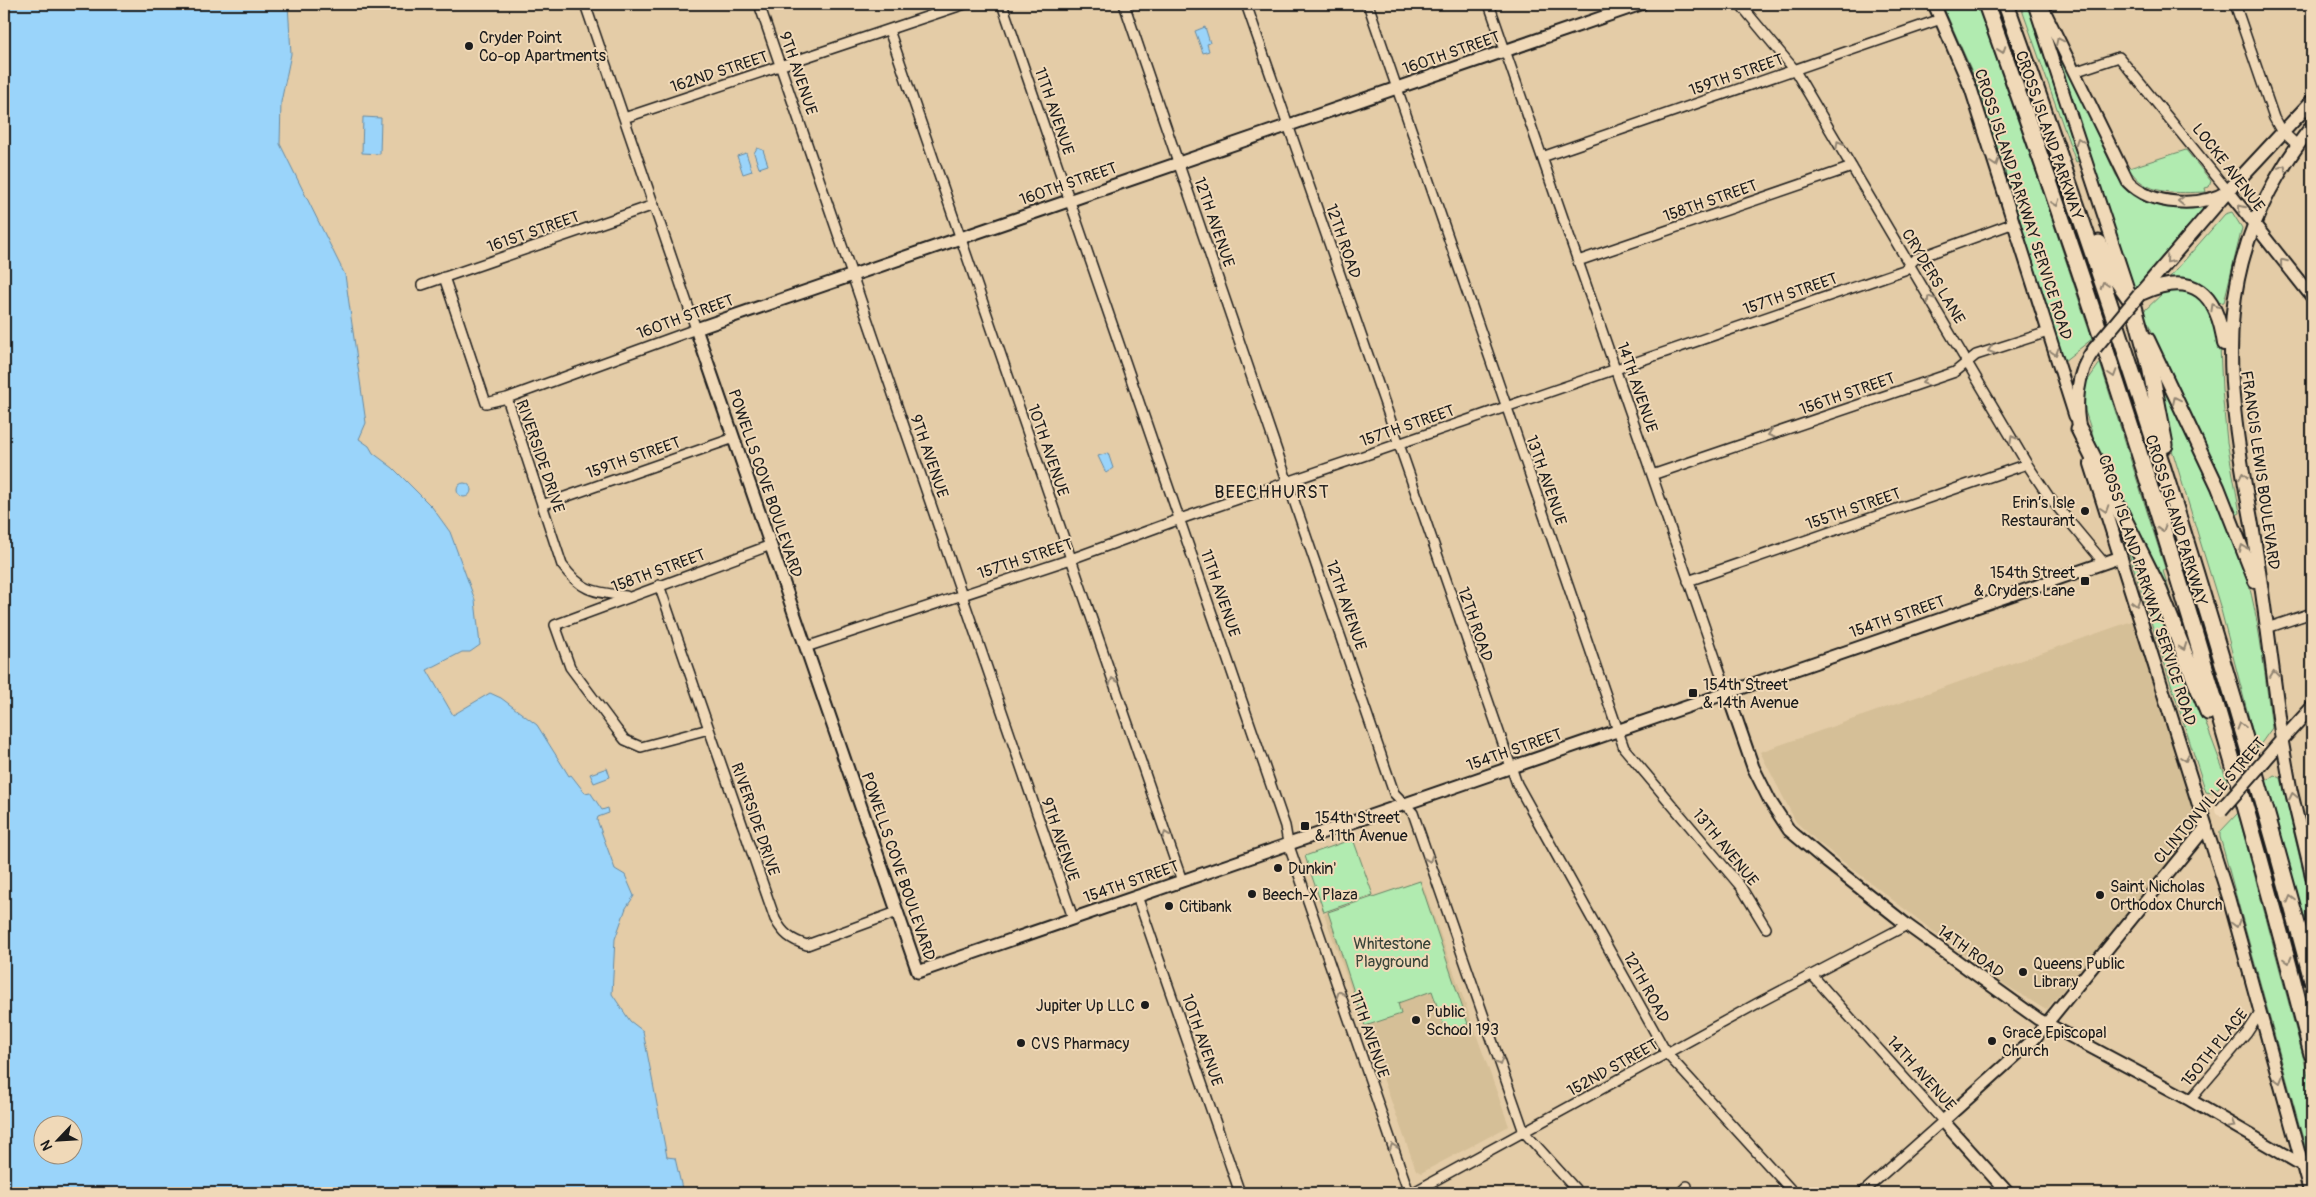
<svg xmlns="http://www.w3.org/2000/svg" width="2316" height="1197" font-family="Pangolin,sans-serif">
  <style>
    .built { fill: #d5bf97 }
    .green { fill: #b1ebb0; stroke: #668466 }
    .water { fill: #9ad4fa; stroke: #688aa1; fill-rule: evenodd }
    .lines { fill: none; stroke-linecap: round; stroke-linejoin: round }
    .street-casing { stroke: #1c1c1c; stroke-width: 12 }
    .secondary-casing { stroke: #1c1c1c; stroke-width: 15 }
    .primary-casing { stroke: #1c1c1c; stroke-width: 16 }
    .highway-casing { stroke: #1c1c1c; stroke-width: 19 }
    .street { stroke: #f0d9b8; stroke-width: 9 }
    .secondary { stroke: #f0d9b8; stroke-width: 11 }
    .primary { stroke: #f0d9b8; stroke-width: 12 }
    .highway { stroke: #f0d9b8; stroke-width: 15 }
    .primary-bridge-casing { stroke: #1c1c1c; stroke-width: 16; stroke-linecap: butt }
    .primary-bridge { stroke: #f0d9b8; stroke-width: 12 }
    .oneway { stroke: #918472 }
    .poi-dot { fill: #1c1c1c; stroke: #f0d9b8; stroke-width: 2 }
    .labels { text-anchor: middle; stroke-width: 4; stroke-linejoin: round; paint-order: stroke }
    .poi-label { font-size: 16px; fill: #1c1c1c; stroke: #f0d9b8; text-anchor: start }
    .street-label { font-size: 16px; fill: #1c1c1c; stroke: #f0d9b8 }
    .park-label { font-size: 16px; fill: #3a453a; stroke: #f0d9b8 }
    .neighbourhood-label { font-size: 18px; letter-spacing: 1px; fill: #1c1c1c; stroke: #f0d9b8 }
  </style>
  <rect width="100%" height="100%" fill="#e4cca7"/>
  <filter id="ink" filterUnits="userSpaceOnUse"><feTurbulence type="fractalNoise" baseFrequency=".02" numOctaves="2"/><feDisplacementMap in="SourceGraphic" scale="10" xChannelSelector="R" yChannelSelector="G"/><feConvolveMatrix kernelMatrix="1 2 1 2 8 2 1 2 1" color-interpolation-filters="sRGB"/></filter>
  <g filter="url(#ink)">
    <path class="built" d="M2132 621 2164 716 2198 830 2046 1010 1990 975 1819 843 1796 822 1760 752Z
      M1421 880 1509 1126 1421 1173 1416 1170 1324 914Z"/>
    <path class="green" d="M1942 4H1977L2044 195 2092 339 2064 361 1977 83Z
      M2020 4H2027L2079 161 2076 162Z
      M2055 43 2116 175C2135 205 2170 208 2202 206L2203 209 2134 289 2059 61Z
      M2186 150 2211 181 2209 187 2205 188 2206 192C2178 193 2144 196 2129 168Z
      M2232 212 2242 228 2224 302 2217 303 2170 279V277L2225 214Z
      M2177 289 2191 290 2205 300 2214 318 2220 346 2222 390 2227 442 2240 513 2236 515 2143 312 2165 291Z
      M2100 363 2165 568 2163 571 2183 634 2101 460 2085 411 2084 394 2086 383Z
      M2159 374C2184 434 2217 491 2239 552 2259 609 2264 669 2272 728L2257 749 2220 606 2170 443Z
      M2128 536 2165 612 2160 615 2174 638 2227 780 2212 793 2206 792 2124 538Z
      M2274 775 2281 778 2312 910V947L2266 781Z
      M2238 813 2312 1090 2311 1161 2308 1157 2220 837V832Z
      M1353 839 1373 895 1324 912 1305 856Z
      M1420 881 1468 1024 1446 1032 1432 991 1398 1003 1401 1014 1365 1026 1328 912Z"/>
    <path class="water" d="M4 4H288L291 54 281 102 280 144 345 275 366 423 359 439 369 446 373 453 393 468 432 507 450 532 475 600 480 645 470 652H462L427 670 453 715 490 693 501 698 537 725 569 776 571 775 585 793 590 792 602 810 608 808 609 813 598 817 597 820 615 869 625 875 634 896 626 908 615 939 612 994 630 1021 643 1031 667 1157 675 1158 683 1193H4ZM42 1124H72V1154H42Z
      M1205 27 1210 43 1207 44 1209 51 1203 53 1195 31Z
      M363 117 381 118 380 154 362 153Z
      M757 148 763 150 768 165 759 168 754 153Z
      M746 153 752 171 743 174 737 156Z
      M1108 453 1113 468 1106 473 1098 456Z
      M457 490a7 7 0 1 1 14 0a7 7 0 1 1-14 0Z
      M607 768 610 777 594 783 590 774Z"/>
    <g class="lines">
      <g class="street-casing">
        <path id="street" d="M759 4 1073 918
          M1002 4 1285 826 1288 843 1409 1193
          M1124 4 1394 793 1413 813 1524 1132 1579 1193
          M1246 4 1517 784 1667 1054 1794 1193
          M1368 4 1624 748 1741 887 1766 928
          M1489 4 1727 692
          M1740 4 1794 69 2027 464 2049 497 2104 563
          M2235 4 2274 118 2280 129 2297 145
          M889 30 1182 881
          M2074 72 2119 57 2228 191
          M624 118 965 4
          M1542 157 1941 19
          M1578 261 1852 167
          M444 277 486 403 507 398 562 565C582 592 594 592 626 596
          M422 285 654 205
          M507 398 696 329 585 4
          M1652 475 1955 372 1976 355 2048 332
          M542 505 734 438
          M1688 581 2027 464
          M659 585 775 919C783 934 791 940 807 945L897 912
          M2267 628 2312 613
          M806 647 1071 559 1180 519 1904 270 1915 259 2014 223
          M709 729 641 747 625 740 617 730 570 667 555 625 771 545
          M1137 896 1240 1193
          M1812 975 1943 1121 1862 1193
          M2190 1100 2247 1033 2260 1013
          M1412 1193 1758 1003 1907 925
          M1680 1193 1687 1186"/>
      </g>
      <g class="secondary-casing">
        <path id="secondary" d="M1641 4 696 329 918 972 2121 557
          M1934 4 1971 89 2075 416
          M2034 4 2129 292
          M2041 4 2128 182C2151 206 2201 208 2228 191L2312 297
          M1727 692 1753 767 1770 801 1789 830 1827 862 1907 925 2038 1019 2190 1100 2302 1165
          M2312 707 2282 740 2291 790 2312 877
          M2008 1193 1943 1121 2034 1039 2206 827 2229 899 2310 1193"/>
      </g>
      <g class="primary-casing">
        <path id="primary" d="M2143 293C2194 270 2217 294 2224 344
          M2139 295 2228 191 2312 101
          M2148 339 2218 487 2255 581
          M2082 438C2073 409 2076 372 2095 348
          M2091 464 2206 827
          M2267 628C2262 591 2257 555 2251 519 2223 366 2210 257 2312 126
          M2264 761 2282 740 2266 619"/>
      </g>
      <g class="highway-casing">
        <path id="highway" d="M1986 4C2111 348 2221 699 2312 1054
          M2006 4C2121 325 2225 650 2312 980
          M2099 243 2115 277 2133 303 2150 366 2165 445
          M2079 429 2159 590 2208 712"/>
      </g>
      <use href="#street" class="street"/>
      <use href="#secondary" class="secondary"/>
      <use href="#primary" class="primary"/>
      <use href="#highway" class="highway"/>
      <g class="primary-bridge-casing">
        <path id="primary-bridge" d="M2095 348 2139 295
          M2221 810 2264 761"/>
      </g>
      <use href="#primary-bridge" class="primary-bridge"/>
    </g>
    <defs><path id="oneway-chevron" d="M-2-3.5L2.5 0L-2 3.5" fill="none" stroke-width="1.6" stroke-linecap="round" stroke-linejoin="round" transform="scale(1.25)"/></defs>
    <g class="oneway">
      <use href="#oneway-chevron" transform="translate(2059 41) rotate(-116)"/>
      <use href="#oneway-chevron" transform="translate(2002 50) rotate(71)"/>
      <use href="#oneway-chevron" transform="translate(2079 141) rotate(-108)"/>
      <use href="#oneway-chevron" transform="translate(1839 144) rotate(-120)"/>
      <use href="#oneway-chevron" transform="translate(1995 163) rotate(72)"/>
      <use href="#oneway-chevron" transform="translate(2283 168) rotate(-59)"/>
      <use href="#oneway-chevron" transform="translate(2181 201) rotate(-179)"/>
      <use href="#oneway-chevron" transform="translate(2056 203) rotate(71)"/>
      <use href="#oneway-chevron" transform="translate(2241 208) rotate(-128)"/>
      <use href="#oneway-chevron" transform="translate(2169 260) rotate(130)"/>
      <use href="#oneway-chevron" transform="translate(2283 262) rotate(-129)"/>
      <use href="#oneway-chevron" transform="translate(2104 285) rotate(-108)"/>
      <use href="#oneway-chevron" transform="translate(1930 299) rotate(-122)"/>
      <use href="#oneway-chevron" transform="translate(2214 307) rotate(-119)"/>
      <use href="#oneway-chevron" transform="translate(1991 350) rotate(162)"/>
      <use href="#oneway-chevron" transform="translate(2055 352) rotate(72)"/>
      <use href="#oneway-chevron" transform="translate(2113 374) rotate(72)"/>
      <use href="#oneway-chevron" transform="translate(1925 382) rotate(161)"/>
      <use href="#oneway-chevron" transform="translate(2176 400) rotate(-116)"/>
      <use href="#oneway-chevron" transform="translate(1771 434) rotate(161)"/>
      <use href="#oneway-chevron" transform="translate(2013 439) rotate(-120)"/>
      <use href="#oneway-chevron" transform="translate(2243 476) rotate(-100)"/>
      <use href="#oneway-chevron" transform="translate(2105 509) rotate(72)"/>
      <use href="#oneway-chevron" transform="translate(2162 529) rotate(73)"/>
      <use href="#oneway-chevron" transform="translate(2243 548) rotate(-111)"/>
      <use href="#oneway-chevron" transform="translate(2136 603) rotate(73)"/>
      <use href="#oneway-chevron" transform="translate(2183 647) rotate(69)"/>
      <use href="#oneway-chevron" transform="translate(2274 674) rotate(-97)"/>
      <use href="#oneway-chevron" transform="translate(1113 681) rotate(-109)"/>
      <use href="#oneway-chevron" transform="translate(2241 726) rotate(-106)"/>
      <use href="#oneway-chevron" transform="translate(2185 758) rotate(72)"/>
      <use href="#oneway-chevron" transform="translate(2293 796) rotate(-102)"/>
      <use href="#oneway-chevron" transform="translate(1166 835) rotate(-109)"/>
      <use href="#oneway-chevron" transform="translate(1429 859) rotate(71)"/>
      <use href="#oneway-chevron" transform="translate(2291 899) rotate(-105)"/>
      <use href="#oneway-chevron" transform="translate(2236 924) rotate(75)"/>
      <use href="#oneway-chevron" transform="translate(2288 960) rotate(75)"/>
      <use href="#oneway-chevron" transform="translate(1340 994) rotate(-109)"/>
      <use href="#oneway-chevron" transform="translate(1499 1062) rotate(71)"/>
      <use href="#oneway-chevron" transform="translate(2279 1080) rotate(75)"/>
      <use href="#oneway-chevron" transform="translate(2232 1125) rotate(30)"/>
      <use href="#oneway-chevron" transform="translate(1393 1147) rotate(-109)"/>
    </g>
  </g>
  <g class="poi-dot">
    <circle cx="469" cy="46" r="5"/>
    <circle cx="2085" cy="511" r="5"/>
    <rect x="2080" y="576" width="10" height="10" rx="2.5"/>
    <rect x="1688" y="688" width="10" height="10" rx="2.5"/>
    <rect x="1300" y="821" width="10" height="10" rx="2.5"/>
    <circle cx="1278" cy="868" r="5"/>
    <circle cx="1252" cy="894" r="5"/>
    <circle cx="2100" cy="895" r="5"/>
    <circle cx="1169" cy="906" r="5"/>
    <circle cx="2023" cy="972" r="5"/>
    <circle cx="1145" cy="1005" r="5"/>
    <circle cx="1416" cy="1020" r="5"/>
    <circle cx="1992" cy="1041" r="5"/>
    <circle cx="1021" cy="1043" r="5"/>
  </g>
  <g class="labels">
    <g class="poi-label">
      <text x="479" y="43">Cryder Point<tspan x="479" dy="18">Co-op Apartments</tspan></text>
      <text x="2075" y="508" text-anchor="end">Erin’s Isle<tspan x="2075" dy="18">Restaurant</tspan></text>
      <text x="2075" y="578" text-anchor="end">154th Street<tspan x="2075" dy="18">&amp; Cryders Lane</tspan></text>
      <text x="1703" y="690">154th Street<tspan x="1703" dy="18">&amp; 14th Avenue</tspan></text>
      <text x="1315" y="823">154th Street<tspan x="1315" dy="18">&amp; 11th Avenue</tspan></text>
      <text x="1288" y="874">Dunkin'</text>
      <text x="2110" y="892">Saint Nicholas<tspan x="2110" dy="18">Orthodox Church</tspan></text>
      <text x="1262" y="900">Beech-X Plaza</text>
      <text x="1179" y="912">Citibank</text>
      <text x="2033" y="969">Queens Public<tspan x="2033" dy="18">Library</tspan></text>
      <text x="1135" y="1011" text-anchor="end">Jupiter Up LLC</text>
      <text x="1426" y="1017">Public<tspan x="1426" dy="18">School 193</tspan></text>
      <text x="2002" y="1038">Grace Episcopal<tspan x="2002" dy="18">Church</tspan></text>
      <text x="1031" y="1049">CVS Pharmacy</text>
    </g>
    <g class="street-label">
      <text transform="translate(1451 52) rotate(-19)" y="6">160TH STREET</text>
      <text transform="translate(719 71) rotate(-18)" y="6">162ND STREET</text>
      <text transform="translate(799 73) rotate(71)" y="6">9TH AVENUE</text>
      <text transform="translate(1736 74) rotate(-19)" y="6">159TH STREET</text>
      <text transform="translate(1055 111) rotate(71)" y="6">11TH AVENUE</text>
      <text transform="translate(2050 135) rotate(71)" y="6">CROSS ISLAND PARKWAY</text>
      <text transform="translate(2229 167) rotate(52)" y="6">LOCKE AVENUE</text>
      <text transform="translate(1068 183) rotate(-19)" y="6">160TH STREET</text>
      <text transform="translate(1710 200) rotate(-19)" y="6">158TH STREET</text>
      <text transform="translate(2024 204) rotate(72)" y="6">CROSS ISLAND PARKWAY SERVICE ROAD</text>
      <text transform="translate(1215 222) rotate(71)" y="6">12TH AVENUE</text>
      <text transform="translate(533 231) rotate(-19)" y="6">161ST STREET</text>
      <text transform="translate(1344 241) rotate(71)" y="6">12TH ROAD</text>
      <text transform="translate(1934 276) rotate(59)" y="6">CRYDERS LANE</text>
      <text transform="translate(1790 293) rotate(-19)" y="6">157TH STREET</text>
      <text transform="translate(685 316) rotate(-20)" y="6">160TH STREET</text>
      <text transform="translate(1638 387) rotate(71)" y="6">14TH AVENUE</text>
      <text transform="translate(1847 393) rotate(-19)" y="6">156TH STREET</text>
      <text transform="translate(1407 425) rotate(-19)" y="6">157TH STREET</text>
      <text transform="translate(1049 450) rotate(71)" y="6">10TH AVENUE</text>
      <text transform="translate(541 456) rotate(71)" y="6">RIVERSIDE DRIVE</text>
      <text transform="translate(930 456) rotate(71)" y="6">9TH AVENUE</text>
      <text transform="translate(633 457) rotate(-19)" y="6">159TH STREET</text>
      <text transform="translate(2261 470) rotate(82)" y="6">FRANCIS LEWIS BOULEVARD</text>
      <text transform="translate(1547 480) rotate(71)" y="6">13TH AVENUE</text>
      <text transform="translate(766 483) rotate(71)" y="6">POWELLS COVE BOULEVARD</text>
      <text transform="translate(1853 508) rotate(-19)" y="6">155TH STREET</text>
      <text transform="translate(2177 520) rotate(73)" y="6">CROSS ISLAND PARKWAY</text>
      <text transform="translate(1025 558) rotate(-18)" y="6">157TH STREET</text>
      <text transform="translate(658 570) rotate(-20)" y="6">158TH STREET</text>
      <text transform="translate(2148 590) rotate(72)" y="6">CROSS ISLAND PARKWAY SERVICE ROAD</text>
      <text transform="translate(1221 593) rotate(71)" y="6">11TH AVENUE</text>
      <text transform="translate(1347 605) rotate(71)" y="6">12TH AVENUE</text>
      <text transform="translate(1897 616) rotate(-19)" y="6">154TH STREET</text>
      <text transform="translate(1476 624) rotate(71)" y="6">12TH ROAD</text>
      <text transform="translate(1514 749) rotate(-19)" y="6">154TH STREET</text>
      <text transform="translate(2209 800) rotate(-49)" y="6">CLINTONVILLE STREET</text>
      <text transform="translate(756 819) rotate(71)" y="6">RIVERSIDE DRIVE</text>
      <text transform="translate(1061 839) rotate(71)" y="6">9TH AVENUE</text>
      <text transform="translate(1726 847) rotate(51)" y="6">13TH AVENUE</text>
      <text transform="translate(899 866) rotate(71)" y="6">POWELLS COVE BOULEVARD</text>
      <text transform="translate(1131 881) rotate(-19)" y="6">154TH STREET</text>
      <text transform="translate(1971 951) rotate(36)" y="6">14TH ROAD</text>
      <text transform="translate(1647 987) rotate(61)" y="6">12TH ROAD</text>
      <text transform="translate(1370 1034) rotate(71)" y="6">11TH AVENUE</text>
      <text transform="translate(1203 1040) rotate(71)" y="6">10TH AVENUE</text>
      <text transform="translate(2214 1047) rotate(-51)" y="6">150TH PLACE</text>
      <text transform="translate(1612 1067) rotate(-29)" y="6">152ND STREET</text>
      <text transform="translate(1922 1073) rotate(48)" y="6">14TH AVENUE</text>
    </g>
    <g class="park-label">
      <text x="1392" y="949">Whitestone<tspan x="1392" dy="18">Playground</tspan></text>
    </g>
    <g class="neighbourhood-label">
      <text x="1272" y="498">BEECHHURST</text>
    </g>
  </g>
  <rect width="2316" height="1197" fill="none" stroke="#f0d9b8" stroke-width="20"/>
  <rect x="10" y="10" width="2296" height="1177" fill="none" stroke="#1c1c1c" stroke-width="2" filter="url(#ink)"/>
  <g transform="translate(58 1140) rotate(245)"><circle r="24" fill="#f0d9b8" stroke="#9b8d7a"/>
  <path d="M0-4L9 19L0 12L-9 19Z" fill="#1c1c1c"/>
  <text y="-8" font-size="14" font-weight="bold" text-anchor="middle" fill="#1c1c1c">N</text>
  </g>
</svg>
